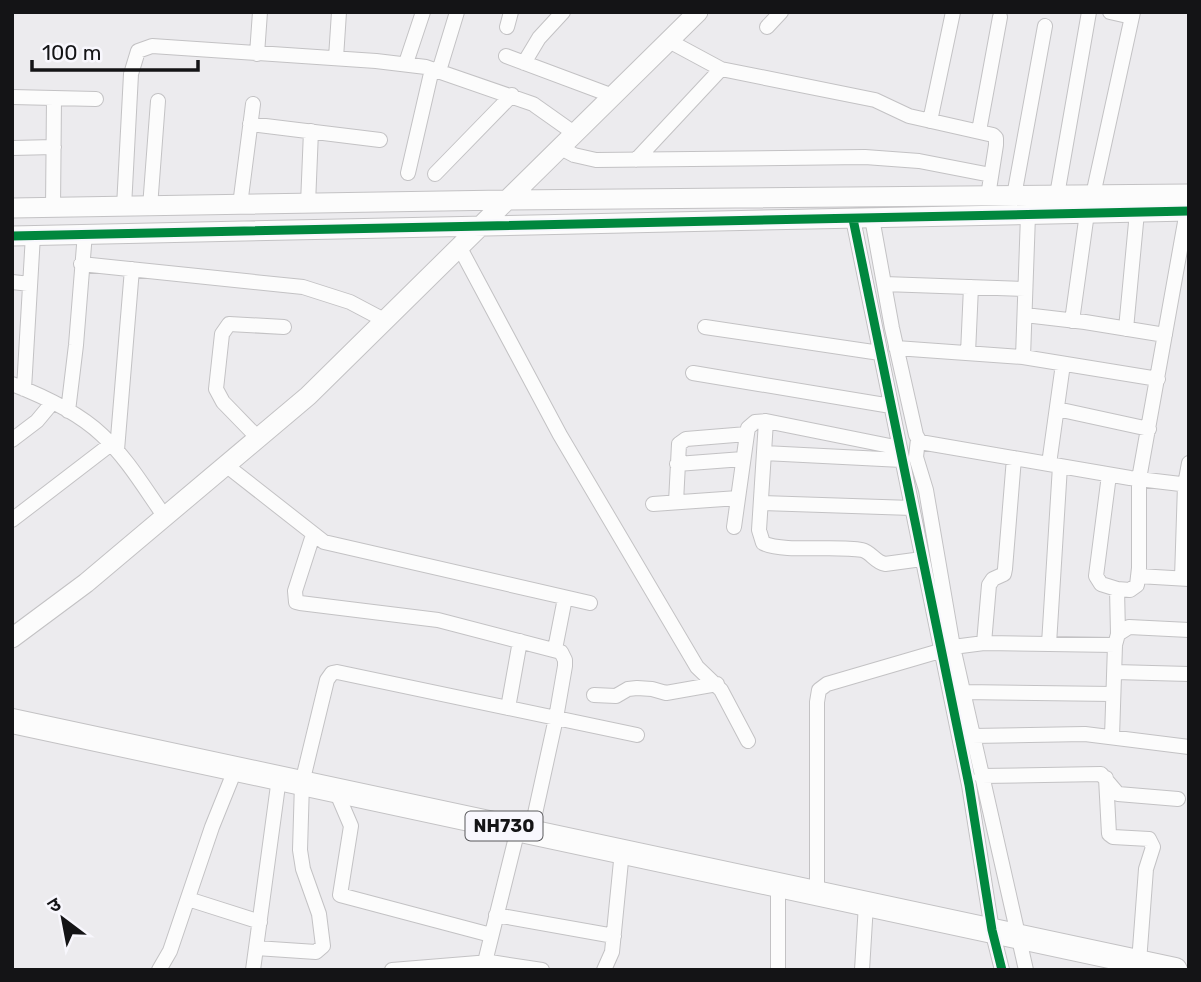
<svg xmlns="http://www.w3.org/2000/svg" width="1201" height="982" font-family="Rubik,'Noto Sans Devanagari',sans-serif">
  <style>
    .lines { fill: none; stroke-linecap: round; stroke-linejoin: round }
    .street-casing { stroke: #c3c2c4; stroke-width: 16 }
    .secondary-casing { stroke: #c3c2c4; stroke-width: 21 }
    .highway-casing { stroke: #c3c2c4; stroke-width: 26 }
    .street { stroke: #fcfcfc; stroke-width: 14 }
    .secondary { stroke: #fcfcfc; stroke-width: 19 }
    .highway { stroke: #fcfcfc; stroke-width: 24 }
    .cycleway-casing { stroke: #f8f7fd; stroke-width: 13 }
    .cycleway { stroke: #00873e; stroke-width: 9 }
    .labels { text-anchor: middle; stroke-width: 5; stroke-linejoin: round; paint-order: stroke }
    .shield { fill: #f8f7fd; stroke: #58585b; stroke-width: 2 }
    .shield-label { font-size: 18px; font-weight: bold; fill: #141416 }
  </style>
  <rect width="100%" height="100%" fill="#ecebee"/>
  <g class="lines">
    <g class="street-casing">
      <path id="street" d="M1110 12 1132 17
        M507 27 511 12
        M767 27 781 12
        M669 41 721 69 875 100 909 116 993 135 996 138V145L988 196
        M257 54 260 12
        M506 56 613 96
        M336 58 339 12
        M406 63 423 12
        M524 63 539 38 563 12
        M439 71 457 12
        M12 97 96 99
        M930 121 953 12
        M250 124 380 140
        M979 131 1000 17
        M559 147 574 155 596 160 865 157 919 161 991 175
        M12 148 54 147
        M636 160 721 69
        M408 173 432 69
        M435 174 512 95
        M1057 195 1089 12
        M1093 195 1133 12
        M1014 196 1045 26
        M308 204 311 131
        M240 205 253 104
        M124 207 131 74 138 51 152 46 376 61 426 67 533 104 574 133
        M150 207 158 101
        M53 208 54 98
        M872 218 892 328 916 435 920 442 1130 478 1189 485
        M853 219 969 785 992 930 1002 970
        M460 248 560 435 599 501 697 667 721 690 748 741
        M81 264 303 287 350 302 386 321
        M12 282 30 284
        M884 284 1025 289
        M1025 315 1085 322 1165 335
        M1072 321 1087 213
        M705 327 880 353
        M1126 329 1137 212
        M896 348 1023 357 1158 379
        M968 353 971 287
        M1023 357 1028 215
        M693 373 891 406
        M12 384C43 396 78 412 102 435 127 458 145 489 165 517
        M24 389 33 235
        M1057 409 1149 429
        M68 411 76 345 85 233
        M766 421 759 530 763 543C784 553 836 545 862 550 871 552 875 562 885 564L922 559
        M259 439 223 402 216 389 222 334 229 324 284 327
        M918 439 916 457 926 490 953 647
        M12 440 37 421 52 403
        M117 450 132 269
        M764 453 902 460
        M677 464 743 459
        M1049 464 1063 364
        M227 466 324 542 590 603
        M1109 475 1096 576 1101 584 1117 589 1118 634
        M676 502 679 444 686 439 747 434
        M761 503 912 508
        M653 504 738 498
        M12 520 111 444
        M734 527 747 434 748 428 755 422 766 421 900 448
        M313 535 295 591 296 602 300 603 438 620 561 652 565 660V666L556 718 531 832
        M1138 576 1189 579
        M1182 578 1185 485 1189 463
        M1117 589 1130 590 1137 585 1139 568V479L1187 211
        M984 643 989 585 993 579 1004 574 1005 569 1014 458
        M1049 644 1060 466
        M555 649 565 598
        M1115 672 1189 674
        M962 692 1113 694
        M594 695 616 696 628 689 637 688 652 689 666 693 717 684
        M508 708 520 641
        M972 736 1085 734 1189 747
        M1112 737 1115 645 1118 634 1129 627 1189 630
        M981 776 1101 774 1118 794 1178 799
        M1106 778 1109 834 1113 837 1149 839 1153 847 1146 869 1139 962
        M336 791 351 826 340 895 491 935
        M778 885V970
        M817 895V702L819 690 827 684 940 651
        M188 899 260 922
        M496 915 614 936
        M256 948 316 952 323 946 319 914 303 869 300 850 302 783 327 680 332 673 337 672 637 735
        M485 962 518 829
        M159 970 170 951 212 827 235 770
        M253 970 279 778
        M392 970 490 962 542 970
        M604 970 612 952 622 851
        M862 970 866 904
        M1026 970 953 647 984 643 1115 645"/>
    </g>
    <g class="secondary-casing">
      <path id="secondary" d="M12 208 505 200 1189 194
        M12 236 1189 211
        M12 638 86 583 308 396 698 12"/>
    </g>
    <g class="highway-casing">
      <path id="highway" d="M12 721 1175 970"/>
    </g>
    <use href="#street" class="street"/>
    <use href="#secondary" class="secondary"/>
    <use href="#highway" class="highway"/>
    <g class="cycleway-casing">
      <path id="cycleway" d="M853 219 969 785 992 930 1002 970
        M12 236 1189 211"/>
    </g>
    <use href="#cycleway" class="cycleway"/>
  </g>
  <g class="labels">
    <rect class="shield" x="465.5" y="811.5" width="77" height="29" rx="5"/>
    <g class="shield-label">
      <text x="504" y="832">NH730</text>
    </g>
  </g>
  <rect width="1201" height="982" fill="none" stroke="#141416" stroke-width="28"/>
  <g transform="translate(63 919) rotate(328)" stroke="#f8f7fd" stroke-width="5" paint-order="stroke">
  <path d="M0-5L12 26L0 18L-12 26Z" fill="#141416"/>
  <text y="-10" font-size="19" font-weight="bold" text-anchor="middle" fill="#141416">उ</text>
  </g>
  <path d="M32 60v10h166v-10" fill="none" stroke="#141416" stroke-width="3.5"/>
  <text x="42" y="60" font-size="21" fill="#141416" stroke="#f8f7fd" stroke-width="5" paint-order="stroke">100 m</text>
</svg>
